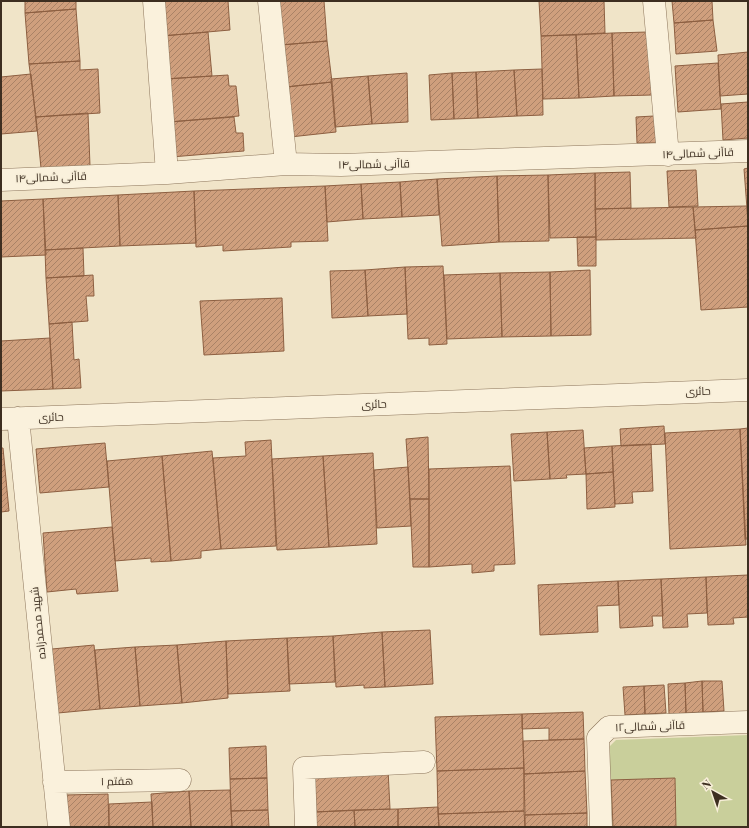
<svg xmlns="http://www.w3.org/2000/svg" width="749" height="828" font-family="'Playfair Display',Cairo,serif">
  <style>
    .green { fill: #c9cf9b }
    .building { fill: url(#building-hatch); stroke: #8d5f41 }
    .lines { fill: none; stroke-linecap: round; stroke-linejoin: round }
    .minor-casing { stroke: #8d765c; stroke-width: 23 }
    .minor { stroke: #faf1dc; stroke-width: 22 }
    .labels { text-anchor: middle; stroke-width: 3; stroke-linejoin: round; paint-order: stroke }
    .street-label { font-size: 11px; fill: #3d2e20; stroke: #f7eed8 }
  </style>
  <defs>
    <pattern id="building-hatch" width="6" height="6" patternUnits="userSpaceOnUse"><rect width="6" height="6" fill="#cf9f7d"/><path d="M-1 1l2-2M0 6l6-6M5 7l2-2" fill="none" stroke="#a98266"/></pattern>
  </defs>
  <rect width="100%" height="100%" fill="#f0e4c8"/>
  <path class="green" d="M748 735V827H609L607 749 616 740Z"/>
  <path class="building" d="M25 1H76V9L25 13Z
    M160 1H228L230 30 162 36Z
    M278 1H324L327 41 281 45Z
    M539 1H604L605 33 541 36Z
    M672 1H712L713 20 674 23Z
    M76 9 80 61 29 64 25 13Z
    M713 20 717 51 676 54 674 23Z
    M208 32 212 76 165 79 162 36Z
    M648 32 652 95 614 96 612 33Z
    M612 33 614 96 579 98 576 35Z
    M576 35 579 98 543 99 541 36Z
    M327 41 332 82 286 87 281 45Z
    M748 52V94L720 96 718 55Z
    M80 61V70L98 69 100 113 36 117 29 64Z
    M718 63 721 109 678 112 675 66Z
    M542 69 543 115 517 116 514 70Z
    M514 70 517 116 478 118 476 72Z
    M476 72 478 118 454 119 452 73Z
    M407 73 408 122 372 124 368 76Z
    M452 73 454 119 431 120 429 75Z
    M31 74 37 131 1 134V77Z
    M228 75 229 86H236L239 116 169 122 165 79Z
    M368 76 372 124 335 127 331 79Z
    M332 82 336 132 290 137 286 87Z
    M748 102V138L723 140 721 104Z
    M88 113 90 166 41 168 36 117Z
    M654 116 656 143H637L636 117Z
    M234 117 236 133H243L244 151 171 157 169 122Z
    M748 168V222L744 169Z
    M696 170 698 206 669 207 667 171Z
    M630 172 631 208 595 209V173Z
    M595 173 596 237 550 238 548 175Z
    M548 175 549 241 499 242 497 176Z
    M497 176 499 242 442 246 437 179Z
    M437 179 439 215 402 217 400 182Z
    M400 182 402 217 363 219 361 184Z
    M361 184 363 219 327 222 325 186Z
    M325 186 328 241 291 242V247L223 251V245L196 247 194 191Z
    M194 191 196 243 120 246 118 195Z
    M118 195 120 246 45 250 43 199Z
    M43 199 46 255 1 257V201Z
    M747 206 748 226 695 230 693 207Z
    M693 207 696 238 596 240 595 209Z
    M748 226V307L701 310 695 230Z
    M577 237H596V266H578Z
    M83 248 84 276 46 278 45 250Z
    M443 266 447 344 429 345V338L408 339 405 267Z
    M405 267 407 314 368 316 365 270Z
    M365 270 368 316 332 318 330 271Z
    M590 270 591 335 551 336 550 272Z
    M550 272 551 336 502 337 500 273Z
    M500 273 502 337 447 339 444 275Z
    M93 275 94 296H86L88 321 49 324 46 278Z
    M282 298 284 351 204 355 200 301Z
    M72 322 74 360 79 359 81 388 53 389 49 324Z
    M50 338 53 389 1 391V341Z
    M664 426 665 444 621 446 620 429Z
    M748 428V539H745L740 429Z
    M740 429 746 545 670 549 665 433Z
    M583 430 586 474 566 475 567 478 550 479 547 432Z
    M547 432 550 479 514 481 511 434Z
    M428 437 429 499H410L406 439Z
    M271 440 276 546 221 549 213 458 246 456 245 442Z
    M105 443 109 487 40 493 36 449Z
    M651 444 653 491 632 492 633 503 615 504 612 446Z
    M612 446 613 472 586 474 584 448Z
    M1 448H3L9 511 1 512Z
    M212 451 221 549 201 551V558L171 561 162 456Z
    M373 453 377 544 329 547 323 456Z
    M162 456 171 561 151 562V558L115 561 107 461Z
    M323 456 329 547 277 550 272 459Z
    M510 466 515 564 494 565V571L472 573V564L429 567V469Z
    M408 467 411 526 377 528 374 470Z
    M613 472 615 507 587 509 586 474Z
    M410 499H429V567H413Z
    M112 527 118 591 77 594 76 589 47 592 43 533Z
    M748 575V617L733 618 734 624 708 625 706 577Z
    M706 577 707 613 687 614 688 627 663 628 661 579Z
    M661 579 663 616H652L653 626 620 628 618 581Z
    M618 581 619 605 597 606 598 632 540 635 538 585Z
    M430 630 433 684 385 687 382 632Z
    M382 632 385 687 364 688V685L336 687 333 636Z
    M333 636 335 682 289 684 287 638Z
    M287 638 290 691 228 694 226 641Z
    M226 641 228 698 182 703 177 645Z
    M94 645 100 709 58 713 52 649Z
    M177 645 182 703 140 706 135 647Z
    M135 647 140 706 100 709 95 650Z
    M702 681H722L724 711 703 712Z
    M702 681 703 712 686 713 685 683Z
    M685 683 686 713 669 714 668 684Z
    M664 685 666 713 645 714 644 686Z
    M644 686 645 714 625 715 623 687Z
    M583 712 584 739 549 740V728L522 729V714Z
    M522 714 524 768 437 771 435 717Z
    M584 739 585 771 524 774 523 741Z
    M266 746 267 778 230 779 229 748Z
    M524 768V811L438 814 437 771Z
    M388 769 390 809 315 812 313 772Z
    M585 771 587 813 525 815 524 774Z
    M267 778 268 810 231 811 230 779Z
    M675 778 676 827H613L611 780Z
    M230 790 232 827H191L189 791Z
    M189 791 191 827H153L151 794Z
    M108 794 109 827H69L66 795Z
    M152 802 153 827H109V804Z
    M438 807 439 827H398V809Z
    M398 809V827H355L354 810Z
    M268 810 269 827H232L231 811Z
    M354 810 355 827H315V812Z
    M524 811 525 827H439L438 814Z
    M587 813V827H525V815Z"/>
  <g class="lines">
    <g class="minor-casing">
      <path id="minor" d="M154 1 167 173
        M269 1 286 164
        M654 1 668 155
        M1 180 167 173 286 164 341 165 748 151
        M18 418 59 827
        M1 419 748 390
        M54 782 180 780
        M306 827 304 768 424 762
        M601 827 598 738 609 727 748 722"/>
    </g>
    <use href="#minor" class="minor"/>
  </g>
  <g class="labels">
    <g class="street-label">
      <text transform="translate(698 153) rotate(-2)" y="4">قاآنی شمالی۱۴</text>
      <text transform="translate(374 164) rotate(-1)" y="4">قاآنی شمالی۱۴</text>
      <text transform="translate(51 177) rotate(-2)" y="4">قاآنی شمالی۱۴</text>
      <text transform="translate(698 391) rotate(-2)" y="4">حائری</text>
      <text transform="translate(374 404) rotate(-2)" y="4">حائری</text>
      <text transform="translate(51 417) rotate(-2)" y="4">حائری</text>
      <text transform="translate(38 623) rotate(-96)" y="4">شهید محمدزاده</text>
      <text transform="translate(650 726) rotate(-2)" y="4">قاآنی شمالی۱۲</text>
      <text transform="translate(117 781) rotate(-1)" y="4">هفتم ۱</text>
    </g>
  </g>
  <rect width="749" height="828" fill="none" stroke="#3d2e20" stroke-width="4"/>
  <g transform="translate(713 792) rotate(320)" stroke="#f7eed8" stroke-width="3" paint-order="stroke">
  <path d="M0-3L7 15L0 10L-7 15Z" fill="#3d2e20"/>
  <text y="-6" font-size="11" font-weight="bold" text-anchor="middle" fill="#3d2e20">N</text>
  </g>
</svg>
